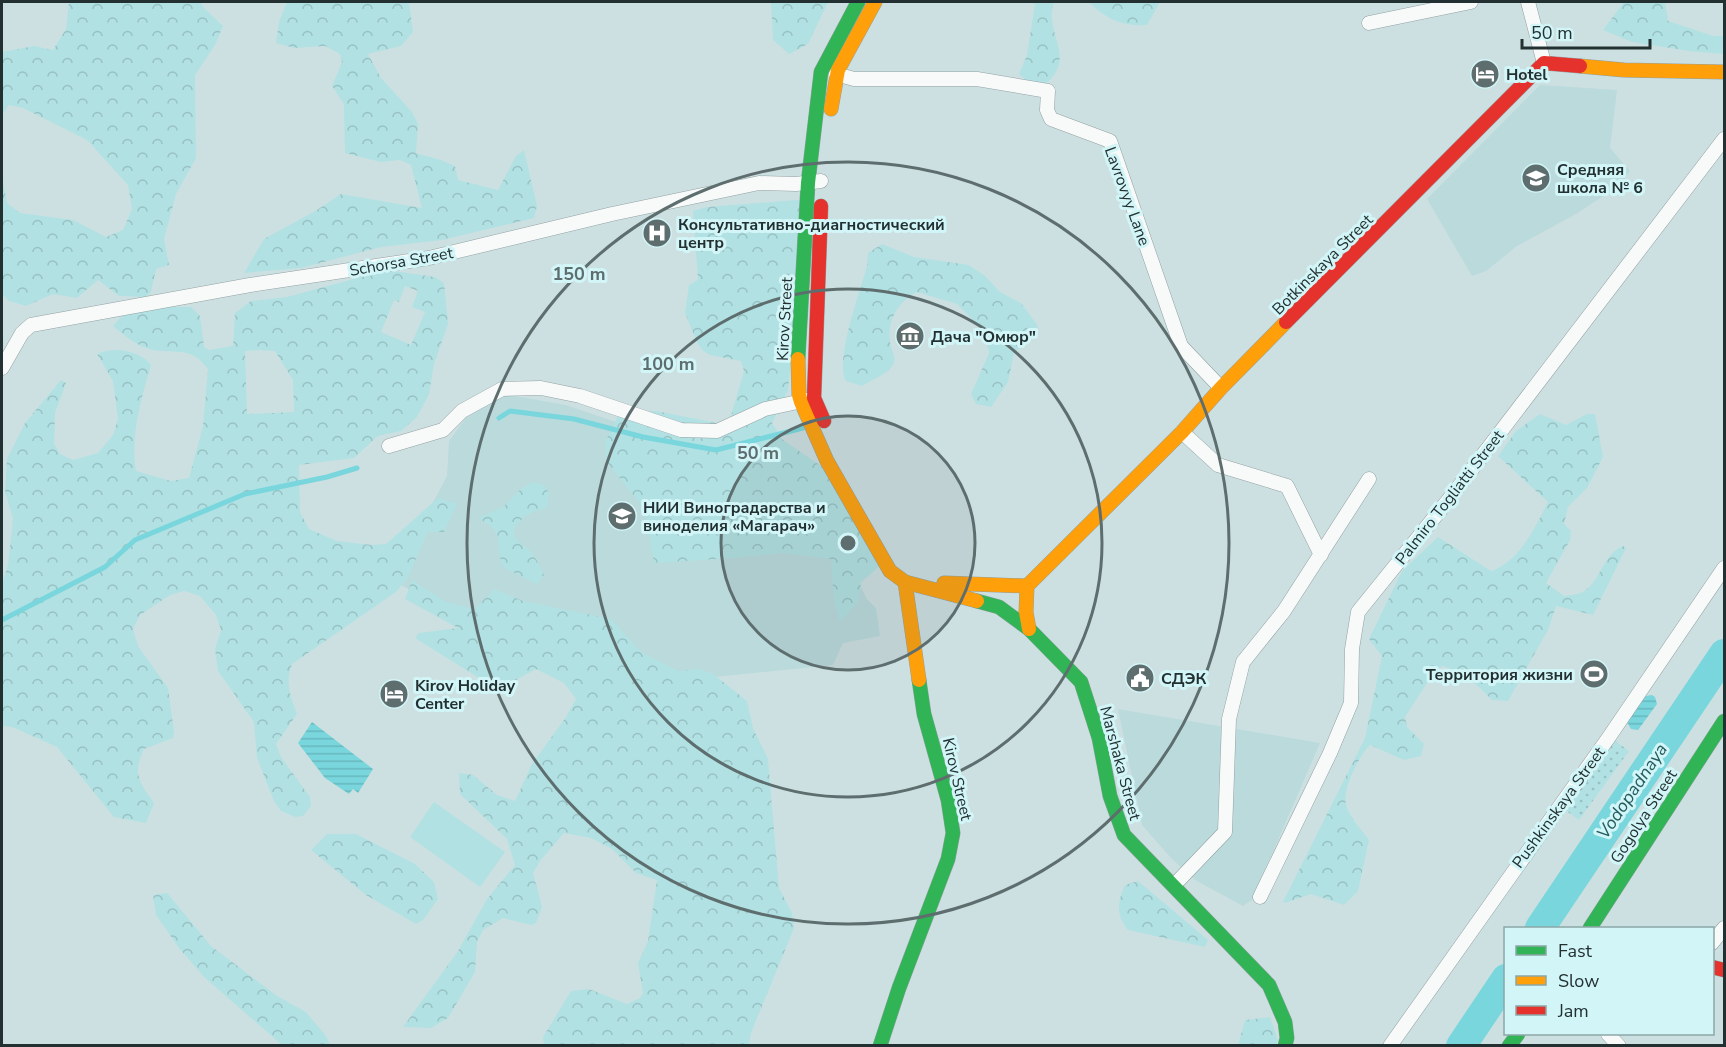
<svg xmlns="http://www.w3.org/2000/svg" width="1726" height="1047" font-family="'Nunito Sans',sans-serif">
  <style>
    .built { fill: #badadc }
    .grass { fill: url(#grass-dots) }
    .forest { fill: url(#forest-crowns); fill-rule: evenodd }
    .garden { fill: #b1e1e3 }
    .water { fill: url(#water-rules) }
    .lines { fill: none; stroke-linecap: round; stroke-linejoin: round }
    .stream { stroke: #78d6dc; stroke-width: 5 }
    .river { stroke: #78d6dc; stroke-width: 30 }
    .street-casing { stroke: #93a1a2; stroke-width: 15 }
    .fast-casing { stroke: #93a1a2; stroke-width: 15 }
    .slow-casing { stroke: #93a1a2; stroke-width: 15 }
    .jam-casing { stroke: #93a1a2; stroke-width: 15 }
    .street { stroke: #f8fafa; stroke-width: 14 }
    .fast { stroke: #30b455; stroke-width: 14 }
    .slow { stroke: #ff9f0a; stroke-width: 14 }
    .jam { stroke: #e5322d; stroke-width: 14 }
    .ring { fill: none; stroke: #5e6e6f; stroke-width: 3 }
    .labels { text-anchor: middle; stroke-width: 6; stroke-linejoin: round; paint-order: stroke }
    .poi-label { font-size: 16px; font-weight: bold; fill: #233031; stroke: #d2f5f7; text-anchor: start }
    .street-label { font-size: 16px; fill: #233031; stroke: #d2f5f7 }
    .water-label { font-size: 18px; font-style: italic; fill: #265b5f; stroke: #d2f5f7 }
    .centre { fill: #5e6e6f; stroke: #d2f5f7; stroke-width: 3 }
    .ring-label { font-size: 18px; text-anchor: middle; font-weight: bold; fill: #5e6e6f; stroke: #d2f5f7; stroke-width: 6; stroke-linejoin: round; paint-order: stroke }
  </style>
  <defs>
    <pattern id="grass-dots" width="8" height="8" patternUnits="userSpaceOnUse" patternTransform="scale(1.5)"><rect width="8" height="8" fill="#b1e1e3"/><path d="M2 2h.1M6 6h.1" fill="none" stroke="#98c1c3" stroke-width="1.8" stroke-linecap="round"/></pattern>
    <pattern id="forest-crowns" width="20" height="18" patternUnits="userSpaceOnUse" patternTransform="scale(1.5)"><rect width="20" height="18" fill="#b1e1e3"/><path d="M2 6a3 3 0 1 1 6 0M12 15a3 3 0 1 1 6 0" fill="none" stroke="#98c1c3"/></pattern>
    <pattern id="water-rules" width="6" height="5" patternUnits="userSpaceOnUse" patternTransform="scale(1.5)"><rect width="6" height="5" fill="#78d6dc"/><path d="M0 2.5h6" fill="none" stroke="#68b8bd"/></pattern>
  </defs>
  <rect width="100%" height="100%" fill="#cde0e1"/>
  <path class="built" d="M1540 85 1617 90 1610 148 1630 171 1620 185 1576 214 1517 246 1486 271 1472 276 1427 199Z
    M503 394 566 405 672 441 845 556 867 599 876 608 880 636 843 643 833 665 664 682 505 642 392 580 447 476 449 441 468 415Z
    M1118 709 1320 743 1252 900 1243 906 1195 880 1171 858 1142 825Z"/>
  <path class="grass" d="M1614 740 1629 751 1579 820 1565 810Z"/>
  <path class="forest" d="M69 2H201L203 7 223 26 215 45 195 75 196 158 176 194 164 239 169 265 156 269 151 292 146 297 119 296 98 280 77 298 53 294 26 306 9 301 2 294V176L7 203 20 213 73 220 106 237 123 230 132 209 128 185 87 140 23 108 9 105 2 115V52L34 46 53 50 66 29Z
    M287 2H409L413 32 401 46 368 54 381 78 412 112 418 124 416 153 441 160 455 166 458 180 498 190 516 156 524 150 537 206 534 218 442 240 381 247 301 268 244 273 264 239 317 210 341 194 422 208 411 165 400 160 381 162 345 153 344 104 332 86 342 62 340 54 325 46 294 48 276 43 279 22Z
    M767 2H828L808 44 789 54 773 40 771 3Z
    M1030 2H1054C1043 33 1079 58 1044 85L1031 84 1019 74 1027 55 1035 4Z
    M1089 2H1160L1147 25C1124 27 1105 19 1089 2Z
    M1624 2H1665L1668 21 1713 36H1724V54L1689 51 1632 42 1603 30Z
    M809 199 788 390 772 423 783 440 821 466 880 566 861 582 858 602 840 622 834 600 831 559 782 553 733 558 654 563 645 510 607 462 605 442 620 412 656 411 717 423 730 419 744 371 741 361 710 355 702 350 696 340 685 313 689 285 698 280 693 211 707 207Z
    M882 244 914 257 969 265 985 276 1000 292 1021 303 1038 326 1033 336 1014 353 1008 382 991 407 976 404 971 394 989 353 985 332 957 304 917 292C898 302 887 320 890 342 891 350 897 358 893 365 888 374 871 380 862 386L846 381C834 361 861 289 867 266L868 253Z
    M387 270 435 277 444 283 448 324 434 364 429 394 417 417 401 431 378 436 354 458 299 465 300 512 309 529 337 541 372 545 386 544 438 498 457 504 444 532H428L407 579 396 592 292 664C285 682 290 696 297 714L276 744 281 757 310 797 311 806 303 816 295 817 281 811 274 801 257 758 254 722 218 671 215 649 221 630 216 615 200 596 184 591 170 595 140 615 133 629 138 646 168 688 174 732 173 738 144 749C132 774 139 782 154 803L146 823 114 817 57 747 12 727 2 726V584L8 565 13 519 5 491 7 459 25 423 61 380 66 383 55 413 54 444 60 454 73 460 98 453 113 435 118 419 113 381 97 354C113 346 140 350 151 365 141 400 130 435 136 471L171 481 189 478 203 426 208 369C191 346 178 354 153 350 138 347 125 336 113 326L122 316 153 307H191L200 316 204 347 209 350 233 346 235 313 251 301 287 297ZM405 286 418 291 412 307 425 312 411 345 381 332 394 300 399 302ZM261 350 275 351 293 380 294 412 247 414 245 351Z
    M1540 414 1566 425 1587 414H1595L1603 457 1587 488 1568 507 1564 524 1571 531 1570 540 1546 583 1564 596C1568 595 1574 595 1578 594 1600 587 1601 555 1623 546L1626 548 1593 615 1556 606 1548 630 1508 701 1492 700C1476 683 1466 674 1443 666L1436 669 1405 717 1407 727 1424 744 1421 756 1404 760 1370 745C1359 756 1342 789 1346 805 1349 817 1362 830 1369 840L1358 891 1344 905 1311 894 1285 903 1283 902 1365 738 1382 656 1369 639 1402 571 1438 537 1491 571C1520 561 1535 527 1548 502L1498 456 1516 431Z
    M533 482 544 485 549 493 547 508C530 512 521 516 513 532 519 544 520 542 529 550 536 557 540 567 544 575L537 584 503 567C494 542 507 533 478 518L503 507 521 489Z
    M412 580 446 602 475 609 494 589 523 601 611 619 641 652 679 671 697 669 712 673 747 701 753 728 768 759 779 888 792 913 794 928 751 1033 749 1045H544L543 1037 571 991 589 989 627 1004 640 998 643 993 638 963 648 941 657 880 636 873 612 849 591 838 564 833 540 861 533 873 542 907 536 923 531 925 503 918 483 930 477 942 475 972 448 1018 431 1028 403 1027 458 951 487 899 515 865 507 839 460 794 459 773 473 775 497 795 515 801 532 764 566 717 576 699 564 683 536 669 498 690 415 638 419 633 458 628 405 599Z
    M327 834H356L415 864 434 882 438 899 423 920 416 924 366 895 311 850Z
    M1138 881 1208 940 1205 947 1128 930C1116 915 1117 902 1125 885Z
    M167 893 211 946 277 996 306 1012 326 1036 330 1045H282L204 977 179 948 156 915 153 895Z
    M1270 1017 1278 1041 1276 1045 1238 1046 1245 1020Z"/>
  <path class="garden" d="M434 802 505 852 480 887 410 837Z"/>
  <path class="water" d="M1652 695 1655 697 1657 704 1638 730 1631 729 1627 722 1646 696Z
    M312 722 373 769 358 793 353 789 349 794 325 778 298 743Z"/>
  <g class="lines">
    <path class="stream" d="M499 418 510 411 574 419 643 437 716 450 803 428
      M2 620 105 567 135 540 245 494 327 477 357 468"/>
    <path class="river" d="M1540 928 1724 654
      M1461 1046 1506 979"/>
    <g class="street-casing">
      <path id="street" d="M1528 2 1544 63
        M1369 23 1471 2
        M836 74 854 79H977L1048 91 1047 110 1051 119 1110 141 1181 346 1221 388
        M2 368 22 333 31 325 250 285 429 258 612 214 759 183 796 184 821 181
        M1182 432 1218 465 1287 486 1321 555
        M389 446 443 430 462 411 502 389 541 388 580 396 681 430 717 431 765 409 807 400
        M1179 880 1225 832 1229 719 1243 662 1284 611 1369 479
        M1260 897 1330 753 1351 703 1352 649 1358 612 1450 498 1724 139
        M1712 943 1724 928
        M1608 1034 1619 1046
        M1390 1046 1609 737 1724 568"/>
    </g>
    <g class="fast-casing">
      <path id="fast" d="M798 359 808 183 821 72 858 2
        M977 601 999 607 1029 629 1081 682 1099 738 1110 796 1124 835 1269 985 1285 1022 1287 1038 1285 1046
        M1590 928 1724 721
        M880 1046 899 988 948 859 953 833 948 800 924 714 919 680
        M1509 1046 1518 1034"/>
    </g>
    <g class="slow-casing">
      <path id="slow" d="M1580 66 1624 70 1724 72
        M831 109 838 70 875 2
        M798 359 799 395 801 402 827 461 890 571 905 582 977 601
        M905 582 919 680
        M944 583 1027 586
        M1029 629 1026 612 1027 586 1182 432 1221 388 1286 322"/>
    </g>
    <g class="jam-casing">
      <path id="jam" d="M821 206 814 398 824 421
        M1286 322 1544 63 1580 66
        M1712 967 1724 970"/>
    </g>
    <use href="#street" class="street"/>
    <use href="#fast" class="fast"/>
    <use href="#slow" class="slow"/>
    <use href="#jam" class="jam"/>
  </g>
  <circle cx="848" cy="543" r="127" fill="#5e6e6f" fill-opacity=".12"/>
  <g class="ring">
    <circle cx="848" cy="543" r="127"/>
    <circle cx="848" cy="543" r="254"/>
    <circle cx="848" cy="543" r="381"/>
  </g>
  <defs>
    <g id="hotel-disc" transform="scale(1.5)"><circle r="9.5" fill="#5e6e6f" stroke="#d2f5f7"/><path d="M-6-4.5h1.5V1H6V5H4.5V3h-9V5H-6ZM-4 0a1.8 1.8 0 1 1 3.6 0ZM.5 0V-2.5h3Q6-2.5 6 0Z" fill="#fff"/></g>
    <g id="school-disc" transform="scale(1.5)"><circle r="9.5" fill="#5e6e6f" stroke="#d2f5f7"/><path d="M0-5L7-2L0 1L-7-2ZM-4 1L0 2.5L4 1V4Q0 6-4 4Z" fill="#fff"/></g>
    <g id="hospital-disc" transform="scale(1.5)"><circle r="9.5" fill="#5e6e6f" stroke="#d2f5f7"/><path d="M-5-5h3v3.5h4V-5h3V5h-3V1.5h-4V5h-3Z" fill="#fff"/></g>
    <g id="museum-disc" transform="scale(1.5)"><circle r="9.5" fill="#5e6e6f" stroke="#d2f5f7"/><path d="M0-6L6-3V-2H-6V-3ZM-5-1h2V3h-2ZM-1-1h2V3h-2ZM3-1h2V3H3ZM-6 4H6V6H-6Z" fill="#fff"/></g>
    <g id="university-disc" transform="scale(1.5)"><circle r="9.5" fill="#5e6e6f" stroke="#d2f5f7"/><path d="M0-5L7-2L0 1L-7-2ZM-4 1L0 2.5L4 1V4Q0 6-4 4Z" fill="#fff"/></g>
    <g id="stadium-disc" transform="scale(1.5)"><circle r="9.5" fill="#5e6e6f" stroke="#d2f5f7"/><path d="M0-5a6.5 5 0 1 0 0 10a6.5 5 0 1 0 0-10ZM-3.5-1.8h7v3.6h-7Z" fill="#fff"/></g>
    <g id="civic-disc" transform="scale(1.5)"><circle r="9.5" fill="#5e6e6f" stroke="#d2f5f7"/><path d="M-.6-6.5H3V-4.5H.6V-3L4-1V1h2V6H-6V1h2V-1L-.6-3ZM-1.2 2.5V6h2.4V2.5Z" fill="#fff"/></g>
  </defs>
  <g fill-rule="evenodd">
    <use href="#hotel-disc" x="1485" y="74"/>
    <use href="#school-disc" x="1536" y="178"/>
    <use href="#hospital-disc" x="657" y="233"/>
    <use href="#museum-disc" x="910" y="336"/>
    <use href="#university-disc" x="622" y="516"/>
    <use href="#stadium-disc" x="1594" y="674"/>
    <use href="#civic-disc" x="1140" y="678"/>
    <use href="#hotel-disc" x="394" y="694"/>
  </g>
  <g class="labels">
    <g class="poi-label">
      <text x="1506" y="80">Hotel</text>
      <text x="1557" y="175">Средняя<tspan x="1557" dy="18">школа № 6</tspan></text>
      <text x="678" y="230">Консультативно-диагностический<tspan x="678" dy="18">центр</tspan></text>
      <text x="931" y="342">Дача "Омюр"</text>
      <text x="643" y="513">НИИ Виноградарства и<tspan x="643" dy="18">виноделия «Магарач»</tspan></text>
      <text x="1573" y="680" text-anchor="end">Территория жизни</text>
      <text x="1161" y="684">СДЭК</text>
      <text x="415" y="691">Kirov Holiday<tspan x="415" dy="18">Center</tspan></text>
    </g>
    <g class="street-label">
      <text transform="translate(1128 196) rotate(70)" y="6">Lavrovyy Lane</text>
      <text transform="translate(401 261) rotate(-10)" y="6">Schorsa Street</text>
      <text transform="translate(1322 264) rotate(-45)" y="6">Botkinskaya Street</text>
      <text transform="translate(784 319) rotate(-87)" y="6">Kirov Street</text>
      <text transform="translate(1449 497) rotate(-52)" y="6">Palmiro Togliatti Street</text>
      <text transform="translate(1121 763) rotate(75)" y="6">Marshaka Street</text>
      <text transform="translate(958 779) rotate(77)" y="6">Kirov Street</text>
      <text transform="translate(1558 807) rotate(-54)" y="6">Pushkinskaya Street</text>
      <text transform="translate(1643 816) rotate(-57)" y="6">Gogolya Street</text>
    </g>
    <g class="water-label">
      <text transform="translate(1632 791) rotate(-56)" y="6">Vodopadnaya</text>
    </g>
  </g>
  <circle cx="848" cy="543" r="9" class="centre"/>
  <g class="ring-label">
    <text x="579" y="280">150 m</text>
    <text x="668" y="370">100 m</text>
    <text x="758" y="459">50 m</text>
  </g>
  <rect width="1726" height="1047" fill="none" stroke="#233031" stroke-width="6"/>
  <rect x="1504" y="927" width="210" height="108" fill="#d2f5f7" stroke="#8ca6a8" stroke-width="1.5"/>
  <rect x="1516" y="946" width="30" height="9" fill="#30b455" stroke="#8ca6a8" stroke-width="1.5"/>
  <text x="1558" y="957" font-size="18" fill="#233031">Fast</text>
  <rect x="1516" y="976" width="30" height="9" fill="#ff9f0a" stroke="#8ca6a8" stroke-width="1.5"/>
  <text x="1558" y="987" font-size="18" fill="#233031">Slow</text>
  <rect x="1516" y="1006" width="30" height="9" fill="#e5322d" stroke="#8ca6a8" stroke-width="1.5"/>
  <text x="1558" y="1017" font-size="18" fill="#233031">Jam</text>
  <path d="M1522 39v9h128v-9" fill="none" stroke="#233031" stroke-width="3"/>
  <text x="1531" y="39" font-size="18" fill="#233031" stroke="#d2f5f7" stroke-width="4.5" paint-order="stroke">50 m</text>
</svg>
